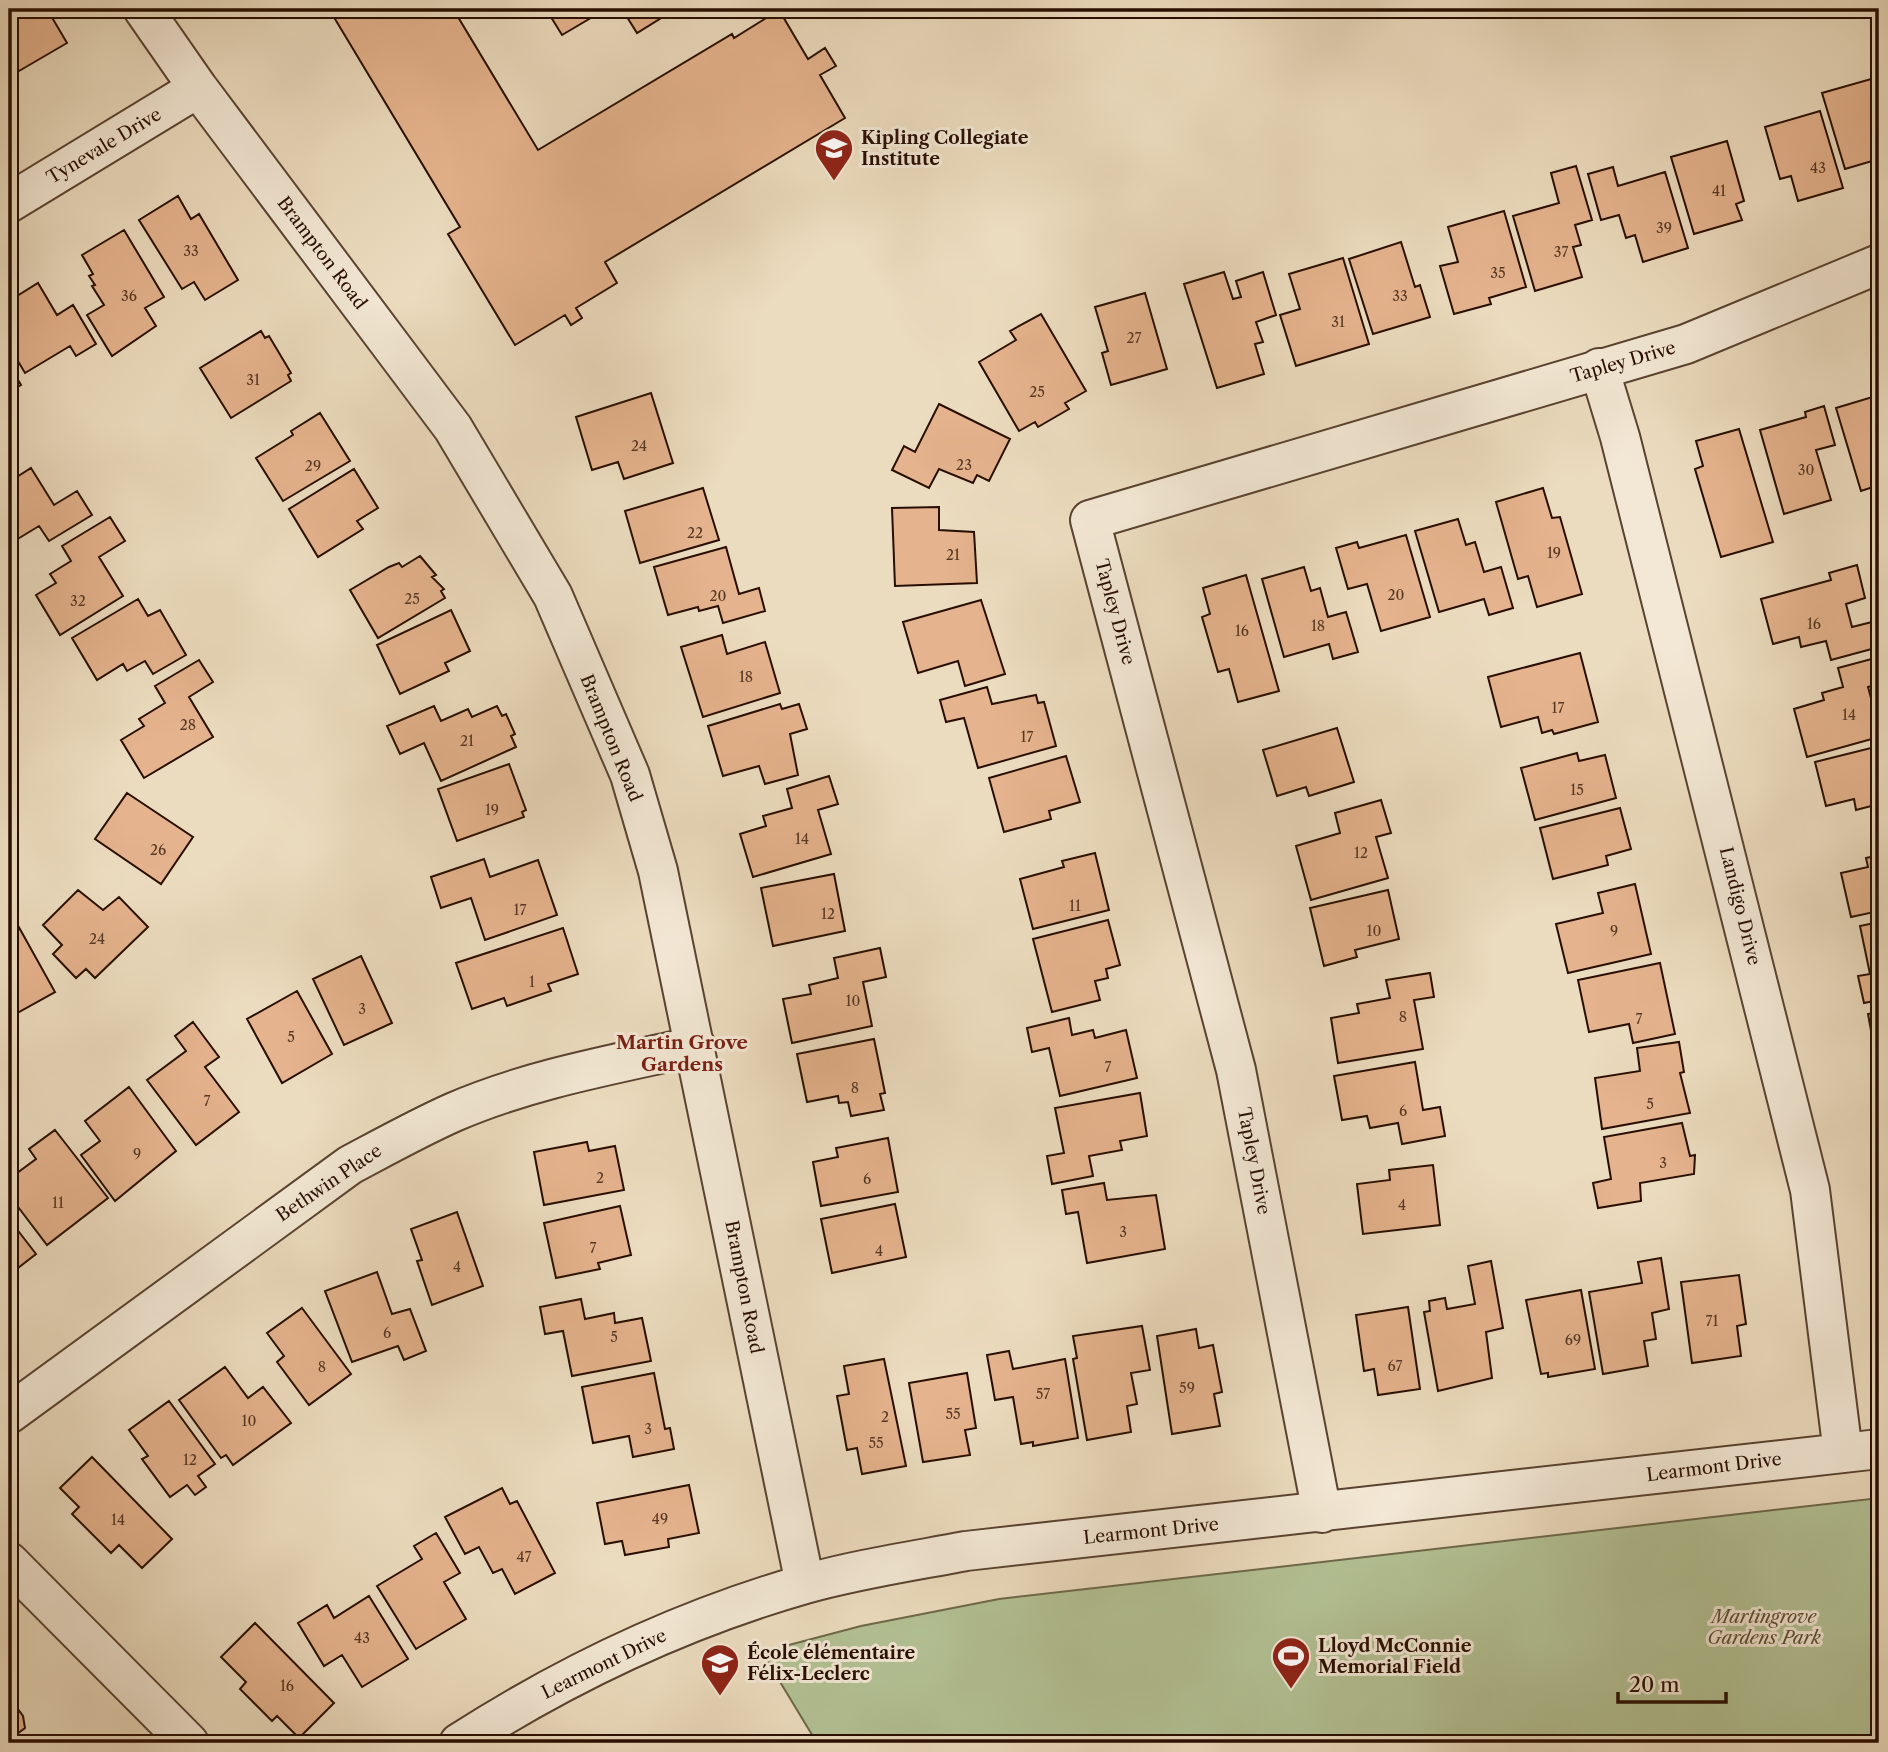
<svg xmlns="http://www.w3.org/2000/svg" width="1888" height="1752" font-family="'Libre Caslon Text',serif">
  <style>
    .green { fill: #b3c295; stroke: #6e684a; stroke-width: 2 }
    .building { fill: #e5b38d; stroke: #280e00; stroke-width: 2 }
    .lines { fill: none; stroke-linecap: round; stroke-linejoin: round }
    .minor-casing { stroke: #594230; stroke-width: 42 }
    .minor { stroke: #f3e8d5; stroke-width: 38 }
    .labels { text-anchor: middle; stroke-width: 6; stroke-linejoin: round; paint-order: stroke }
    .number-label { font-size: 14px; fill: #573723 }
    .poi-label { font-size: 18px; font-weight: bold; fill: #280e00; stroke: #f3e8d5; text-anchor: start }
    .street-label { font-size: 18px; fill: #280e00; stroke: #f3e8d5 }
    .park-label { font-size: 18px; font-style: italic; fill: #594d34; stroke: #f3e8d5 }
    .neighbourhood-label { font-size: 19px; font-weight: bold; fill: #7a1f14; stroke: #f3e8d5 }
  </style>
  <rect width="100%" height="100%" fill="#ecdcbf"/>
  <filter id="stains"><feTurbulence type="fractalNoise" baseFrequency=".00286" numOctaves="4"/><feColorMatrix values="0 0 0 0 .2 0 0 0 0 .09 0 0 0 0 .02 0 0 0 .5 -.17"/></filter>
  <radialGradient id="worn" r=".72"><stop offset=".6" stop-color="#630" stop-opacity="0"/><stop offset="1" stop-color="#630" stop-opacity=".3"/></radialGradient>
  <path class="green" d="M1879 1498V1743H817L762 1652 861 1626 999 1599Z"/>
  <path class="building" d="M9 9H47L67 43 19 71 9 55Z
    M329 9H460L455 12 538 150 732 34 734 38 779 10 808 59 825 48 836 66 820 75 845 118 605 262 617 283 576 308 582 318 571 325 565 315 515 345 448 234 460 227Z
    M546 9H606L562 35Z
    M622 9H673L674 10 637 33Z
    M1878 77 1879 159 1845 169 1822 93Z
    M1820 111 1843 188 1798 201 1791 176 1780 179 1765 127Z
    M1727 141 1744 201 1736 204 1742 220 1694 234 1671 157Z
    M1576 166 1592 220 1575 225 1581 245 1573 247 1582 277 1535 291 1513 216 1559 203 1551 173Z
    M1613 167 1618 186 1665 172 1688 248 1643 262 1635 235 1626 238 1619 215 1601 220 1588 174Z
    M178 196 191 219 199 214 238 280 205 300 194 282 182 289 139 220Z
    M1504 211 1526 287 1489 298 1491 304 1454 314 1440 266 1458 262 1448 227Z
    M124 230 164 297 145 308 156 326 112 356 87 315 104 305 92 286 95 285 89 276 93 274 82 255Z
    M1401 242 1415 287 1420 285 1430 317 1373 334 1349 259Z
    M1343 258 1369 344 1296 366 1280 315 1300 309 1289 274Z
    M1224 272 1233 299 1241 297 1236 281 1263 272 1276 315 1256 322 1263 342 1255 344 1264 374 1217 388 1184 284Z
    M38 283 57 315 73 305 96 344 76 356 70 346 25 373 9 346V301Z
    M1145 293 1167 369 1111 385 1102 353 1108 351 1095 307Z
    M1041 314 1086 391 1065 403 1069 409 1038 427 1035 422 1019 431 979 362 1016 340 1010 331Z
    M261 331 265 338 269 336 291 373 288 375 291 381 231 418 200 368Z
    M9 365 21 385 9 392Z
    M651 393 673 463 624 479 618 462 592 470 576 417Z
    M1879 395V485L1861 491 1836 408Z
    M939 404 1010 439 989 481 977 475 973 483 939 469 929 488 892 470 904 446 915 452Z
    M1824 406 1835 445 1816 450 1831 500 1784 514 1760 430 1806 417 1805 412Z
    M320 413 350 461 283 501 256 458 293 435 291 431Z
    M1739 429 1773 542 1721 557 1695 469 1703 466 1696 441Z
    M31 468 54 505 77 491 92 515 49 541 39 526 16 540 11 533 9 534V482Z
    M354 469 378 508 357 521 363 529 318 557 289 509Z
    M703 488 719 540 640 563 625 511Z
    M1543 488 1552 518 1560 517 1582 594 1537 607 1528 576 1518 579 1496 502Z
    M939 507V530L974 532 977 583 895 586 892 508Z
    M110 517 125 541 99 557 123 596 60 635 36 595 56 583 50 574 71 561 62 546Z
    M1458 519 1466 545 1475 542 1484 572 1501 567 1513 608 1489 615 1484 599 1439 612 1415 531Z
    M1406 535 1430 617 1381 631 1367 584 1348 589 1336 548 1357 542 1359 548Z
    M726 547 739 594 759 588 765 611 723 623 718 606 699 611 698 607 668 615 654 567Z
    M420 556 436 575 432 577 444 589 441 591 445 598 378 638 350 590 389 567 399 563 402 567Z
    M1857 565 1865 598 1846 604 1852 627 1872 622 1879 647 1831 660 1826 641 1801 647 1799 637 1773 644 1761 599 1831 580 1829 573Z
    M1304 567 1311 591 1320 588 1328 617 1346 612 1358 652 1333 659 1329 644 1284 657 1262 579Z
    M1246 575 1279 691 1238 702 1229 669 1218 672 1202 617 1210 614 1203 588Z
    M138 599 148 616 160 610 186 655 153 674 145 661 127 671 123 664 97 680 72 638Z
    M981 600 1005 674 965 686 958 661 918 673 903 622Z
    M451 610 470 651 445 663 449 671 400 694 377 645Z
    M722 635 727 654 765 642 780 693 703 717 681 647Z
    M1580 653 1598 722 1554 734 1552 730 1542 733 1538 717 1501 727 1488 677Z
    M1879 657V684L1868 687 1874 709 1879 708V737L1807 757 1794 709 1824 700 1822 693 1843 687 1838 668Z
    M199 660 213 682 189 697 213 737 144 778 121 740 144 726 139 719 165 703 155 686Z
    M987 687 992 704 1036 695 1038 703 1044 702 1056 746 978 768 964 718 946 722 940 700Z
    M780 704 782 709 799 704 807 729 790 734 798 775 765 784 759 766 723 776 708 726Z
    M434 706 441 721 468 709 472 717 497 706 502 716 506 714 515 734 511 736 516 747 441 781 424 743 400 754 387 726Z
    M1337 728 1354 782 1309 796 1306 787 1277 796 1263 750Z
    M1879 746V804L1856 810 1854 799 1826 806 1815 762Z
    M1577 753 1579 761 1605 755 1616 798 1535 820 1521 768Z
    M1066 756 1080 802 1049 811 1051 819 1004 832 989 778Z
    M509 764 526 810 522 812 524 817 457 841 438 789Z
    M829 776 838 804 818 810 831 854 753 877 740 834 766 826 763 816 792 808 787 789Z
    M127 793 193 837 161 884 95 839Z
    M1381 800 1391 833 1376 837 1388 878 1311 900 1296 846 1340 833 1335 813Z
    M1620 808 1631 849 1606 856 1608 865 1553 879 1540 828Z
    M1095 853 1109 910 1033 929 1020 879 1064 867 1062 861Z
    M1879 855V911L1851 917 1841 873 1868 867 1866 858Z
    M484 859 490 877 538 860 557 915 485 940 471 898 441 908 431 877Z
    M834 874 845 931 773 946 761 888Z
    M1635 884 1651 954 1568 973 1556 924 1603 913 1598 893Z
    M78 890 103 910 119 897 148 927 95 978 86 969 76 978 53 954 62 945 43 925Z
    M1388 890 1399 939 1355 950 1357 957 1324 966 1310 908Z
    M1108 920 1120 965 1106 969 1108 978 1095 981 1100 1000 1052 1012 1033 939Z
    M16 922 55 992 10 1017 9 926Z
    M1879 922V1000L1864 1003 1858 976 1870 974 1860 926Z
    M563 928 578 974 548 984 551 991 507 1006 504 998 472 1009 456 963Z
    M880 948 886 977 863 982 872 1026 792 1043 783 999 811 994 809 985 838 978 834 958Z
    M361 956 392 1023 344 1045 313 979Z
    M1660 963 1675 1034 1633 1043 1629 1024 1589 1032 1578 980Z
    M1430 973 1434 997 1414 1000 1423 1049 1338 1063 1331 1018 1359 1013 1357 1004 1390 998 1386 980Z
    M297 991 332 1054 282 1083 247 1019Z
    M1879 1012V1075L1868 1014Z
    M1069 1018 1072 1035 1093 1030 1095 1038 1126 1030 1137 1078 1060 1096 1049 1048 1032 1052 1027 1028Z
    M193 1022 219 1057 205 1067 239 1112 196 1145 147 1080 186 1051 175 1036Z
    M874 1039 885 1093 880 1094 884 1110 851 1116 848 1102 839 1103 838 1096 807 1102 797 1054Z
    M1679 1042 1684 1072 1680 1073 1690 1113 1602 1129 1595 1078 1640 1071 1637 1048Z
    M1415 1062 1423 1110 1440 1107 1445 1136 1402 1144 1398 1123 1370 1128 1367 1116 1342 1120 1334 1076Z
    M129 1087 176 1151 115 1201 81 1155 100 1141 85 1121Z
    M1140 1093 1147 1136 1120 1141 1122 1150 1089 1156 1093 1176 1052 1184 1047 1156 1064 1153 1055 1108Z
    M1682 1123 1690 1156 1695 1155 1694 1174 1640 1183 1641 1201 1598 1208 1593 1183 1611 1179 1604 1137Z
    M55 1130 108 1198 47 1245 9 1195V1179L36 1159 29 1149Z
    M888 1138 898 1192 821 1206 813 1162 838 1157 836 1148Z
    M587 1142 589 1151 615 1146 624 1190 544 1205 534 1152Z
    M1433 1165 1440 1225 1363 1234 1357 1184 1390 1180 1389 1170Z
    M1104 1183 1107 1200 1156 1195 1165 1249 1087 1263 1078 1212 1066 1214 1062 1190Z
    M895 1204 906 1257 832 1273 821 1219Z
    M620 1206 631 1255 598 1263 600 1269 556 1278 544 1223Z
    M457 1212 483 1286 432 1305 417 1261 422 1260 411 1229Z
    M9 1219 36 1254 9 1275Z
    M1661 1258 1669 1309 1652 1313 1656 1339 1644 1341 1648 1366 1603 1374 1589 1292 1642 1283 1638 1262Z
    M1491 1261 1503 1328 1486 1332 1492 1378 1438 1391 1424 1312 1430 1311 1429 1301 1445 1298 1447 1309 1475 1304 1468 1266Z
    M377 1272 392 1314 410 1309 426 1351 404 1360 398 1346 352 1362 325 1291Z
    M1739 1275 1746 1324 1737 1326 1741 1356 1692 1363 1681 1282Z
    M1581 1290 1595 1369 1548 1377V1373L1541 1374 1526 1300Z
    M581 1299 585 1319 614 1313 615 1323 642 1318 651 1361 572 1376 563 1331 545 1334 540 1307Z
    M1408 1307 1420 1389 1378 1395 1374 1369 1364 1371 1356 1315Z
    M302 1308 351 1374 309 1405 277 1362 284 1356 267 1333Z
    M1142 1326 1150 1370 1131 1373 1137 1404 1127 1406 1131 1432 1087 1440 1073 1359 1077 1358 1073 1336Z
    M1196 1329 1199 1348 1213 1345 1222 1392 1214 1394 1220 1426 1172 1434 1157 1336Z
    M1009 1351 1013 1369 1065 1359 1078 1438 1033 1446V1442L1021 1444 1013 1397 995 1400 987 1355Z
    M884 1359 906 1466 862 1474 857 1448 847 1450 837 1396 849 1394 844 1366Z
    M225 1367 248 1398 263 1387 291 1423 233 1465 226 1455 221 1458 179 1400Z
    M654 1373 665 1429 670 1428 674 1449 633 1457 629 1436 593 1443 582 1387Z
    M967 1373 976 1428 965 1430 970 1455 923 1462 909 1383Z
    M169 1401 215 1464 198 1476 206 1487 195 1495 187 1485 170 1497 142 1459 148 1456 129 1430Z
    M92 1457 172 1539 142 1568 119 1545 111 1553 72 1514 79 1507 60 1488Z
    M689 1485 699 1533 668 1539 669 1547 625 1555 622 1541 605 1544 597 1503Z
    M502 1488 510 1504 517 1501 555 1573 515 1594 502 1569 493 1573 479 1547 465 1554 445 1517Z
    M436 1533 460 1573 444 1582 466 1619 416 1649 377 1586 422 1559 414 1546Z
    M369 1596 408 1659 362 1687 342 1655 324 1666 298 1623 327 1605 334 1618Z
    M255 1623 334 1703 299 1738 277 1716 272 1721 240 1689 246 1682 221 1657Z
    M11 1700 23 1716 25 1728 9 1740Z"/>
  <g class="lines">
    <g class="minor-casing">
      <path id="minor" d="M143 9 198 88 453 428 553 596 630 775 658 871 805 1584
        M9 203 198 88
        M1599 368 1620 437 1810 1190 1843 1453
        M9 1414 350 1165C384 1147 418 1128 454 1112 530 1079 616 1064 696 1046
        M1322 1513 1236 1070 1090 520 1686 344 1879 264
        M9 1562 189 1743
        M459 1743C565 1675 683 1619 805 1584 858 1569 913 1561 966 1551L1879 1449"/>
    </g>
    <use href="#minor" class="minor"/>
  </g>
  <defs>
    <g id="school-pin" transform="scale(2.0125)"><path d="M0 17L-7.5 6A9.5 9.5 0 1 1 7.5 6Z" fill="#8f2418" stroke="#f3e8d5"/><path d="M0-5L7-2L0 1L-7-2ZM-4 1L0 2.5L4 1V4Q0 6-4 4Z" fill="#fff"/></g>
    <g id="stadium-pin" transform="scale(2.0125)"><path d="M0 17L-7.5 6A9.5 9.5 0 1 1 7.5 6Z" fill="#8f2418" stroke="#f3e8d5"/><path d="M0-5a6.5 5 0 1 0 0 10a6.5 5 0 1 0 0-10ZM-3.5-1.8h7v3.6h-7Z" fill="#fff"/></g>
  </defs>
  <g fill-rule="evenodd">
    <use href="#school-pin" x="834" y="148"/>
    <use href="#stadium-pin" x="1291" y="1656"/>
    <use href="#school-pin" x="720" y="1663"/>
  </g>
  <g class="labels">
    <g class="number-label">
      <text x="1818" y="173">43</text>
      <text x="1719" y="196">41</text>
      <text x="1664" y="233">39</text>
      <text x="191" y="256">33</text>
      <text x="1561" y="257">37</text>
      <text x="1498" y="278">35</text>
      <text x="129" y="301">36</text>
      <text x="1400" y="301">33</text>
      <text x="1338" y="327">31</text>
      <text x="1134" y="343">27</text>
      <text x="253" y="385">31</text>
      <text x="1037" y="397">25</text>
      <text x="639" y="451">24</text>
      <text x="964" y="470">23</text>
      <text x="313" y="471">29</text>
      <text x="1806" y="475">30</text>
      <text x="695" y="538">22</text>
      <text x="1554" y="558">19</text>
      <text x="953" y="560">21</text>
      <text x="1396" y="600">20</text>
      <text x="718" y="601">20</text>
      <text x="412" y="604">25</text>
      <text x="78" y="606">32</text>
      <text x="1814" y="629">16</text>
      <text x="1318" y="631">18</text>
      <text x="1242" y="636">16</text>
      <text x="746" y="682">18</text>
      <text x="1558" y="713">17</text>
      <text x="1849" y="720">14</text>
      <text x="188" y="730">28</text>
      <text x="1027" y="742">17</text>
      <text x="467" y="746">21</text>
      <text x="1577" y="795">15</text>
      <text x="492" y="815">19</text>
      <text x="802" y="844">14</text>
      <text x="158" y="855">26</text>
      <text x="1361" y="858">12</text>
      <text x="1075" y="911">11</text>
      <text x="520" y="915">17</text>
      <text x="828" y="919">12</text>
      <text x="1374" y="936">10</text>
      <text x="1614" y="936">9</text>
      <text x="97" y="944">24</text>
      <text x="532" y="987">1</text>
      <text x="853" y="1006">10</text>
      <text x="362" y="1014">3</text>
      <text x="1403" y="1022">8</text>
      <text x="1639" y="1024">7</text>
      <text x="291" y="1042">5</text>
      <text x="1108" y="1072">7</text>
      <text x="855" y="1093">8</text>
      <text x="207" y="1106">7</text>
      <text x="1650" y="1109">5</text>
      <text x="1403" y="1116">6</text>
      <text x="137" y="1159">9</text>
      <text x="1663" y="1168">3</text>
      <text x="600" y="1183">2</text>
      <text x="867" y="1184">6</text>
      <text x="58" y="1208">11</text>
      <text x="1402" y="1210">4</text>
      <text x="1123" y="1237">3</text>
      <text x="593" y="1253">7</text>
      <text x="879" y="1256">4</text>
      <text x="457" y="1272">4</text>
      <text x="1712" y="1326">71</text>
      <text x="387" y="1338">6</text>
      <text x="614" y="1342">5</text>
      <text x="1573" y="1345">69</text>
      <text x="1395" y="1371">67</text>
      <text x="322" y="1372">8</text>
      <text x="1187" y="1393">59</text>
      <text x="1043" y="1399">57</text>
      <text x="953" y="1419">55</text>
      <text x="885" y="1422">2</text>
      <text x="249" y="1426">10</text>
      <text x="648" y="1434">3</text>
      <text x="876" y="1448">55</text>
      <text x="190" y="1465">12</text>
      <text x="660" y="1524">49</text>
      <text x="118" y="1525">14</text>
      <text x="524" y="1562">47</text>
      <text x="362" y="1643">43</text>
      <text x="287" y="1691">16</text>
    </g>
    <g class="poi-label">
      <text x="861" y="144">Kipling Collegiate<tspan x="861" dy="21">Institute</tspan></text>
      <text x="1318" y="1652">Lloyd McConnie<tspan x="1318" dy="21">Memorial Field</tspan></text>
      <text x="747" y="1659">École élémentaire<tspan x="747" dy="21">Félix-Leclerc</tspan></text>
    </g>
    <g class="street-label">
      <text transform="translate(104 146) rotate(-31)" y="6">Tynevale Drive</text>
      <text transform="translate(322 253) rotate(53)" y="6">Brampton Road</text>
      <text transform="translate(1623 362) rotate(-16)" y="6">Tapley Drive</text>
      <text transform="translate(1115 612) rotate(75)" y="6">Tapley Drive</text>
      <text transform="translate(611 738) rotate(68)" y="6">Brampton Road</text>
      <text transform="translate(1740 906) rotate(76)" y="6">Landigo Drive</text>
      <text transform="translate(1254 1161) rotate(79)" y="6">Tapley Drive</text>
      <text transform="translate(329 1183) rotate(-34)" y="6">Bethwin Place</text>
      <text transform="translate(744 1287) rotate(79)" y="6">Brampton Road</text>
      <text transform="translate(1714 1467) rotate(-7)" y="6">Learmont Drive</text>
      <text transform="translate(1151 1531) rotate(-6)" y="6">Learmont Drive</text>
      <text transform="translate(604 1664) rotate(-26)" y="6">Learmont Drive</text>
    </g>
    <g class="park-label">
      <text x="1764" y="1623">Martingrove<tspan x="1764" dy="21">Gardens Park</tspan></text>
    </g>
    <g class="neighbourhood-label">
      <text x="682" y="1049">Martin Grove<tspan x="682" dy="22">Gardens</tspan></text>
    </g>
  </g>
  <rect width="1888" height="1752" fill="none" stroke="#ecdcbf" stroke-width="35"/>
  <rect x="10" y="10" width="1867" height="1731" fill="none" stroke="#280e00" stroke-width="3.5"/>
  <rect x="18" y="18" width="1853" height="1717" fill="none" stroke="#280e00" stroke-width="2"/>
  <path d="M1618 1692v10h108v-10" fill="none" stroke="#280e00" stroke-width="3.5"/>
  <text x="1629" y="1692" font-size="21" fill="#280e00" stroke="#f3e8d5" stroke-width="5" paint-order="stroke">20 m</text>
  <rect width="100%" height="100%" filter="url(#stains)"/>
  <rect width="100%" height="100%" fill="url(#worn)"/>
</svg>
